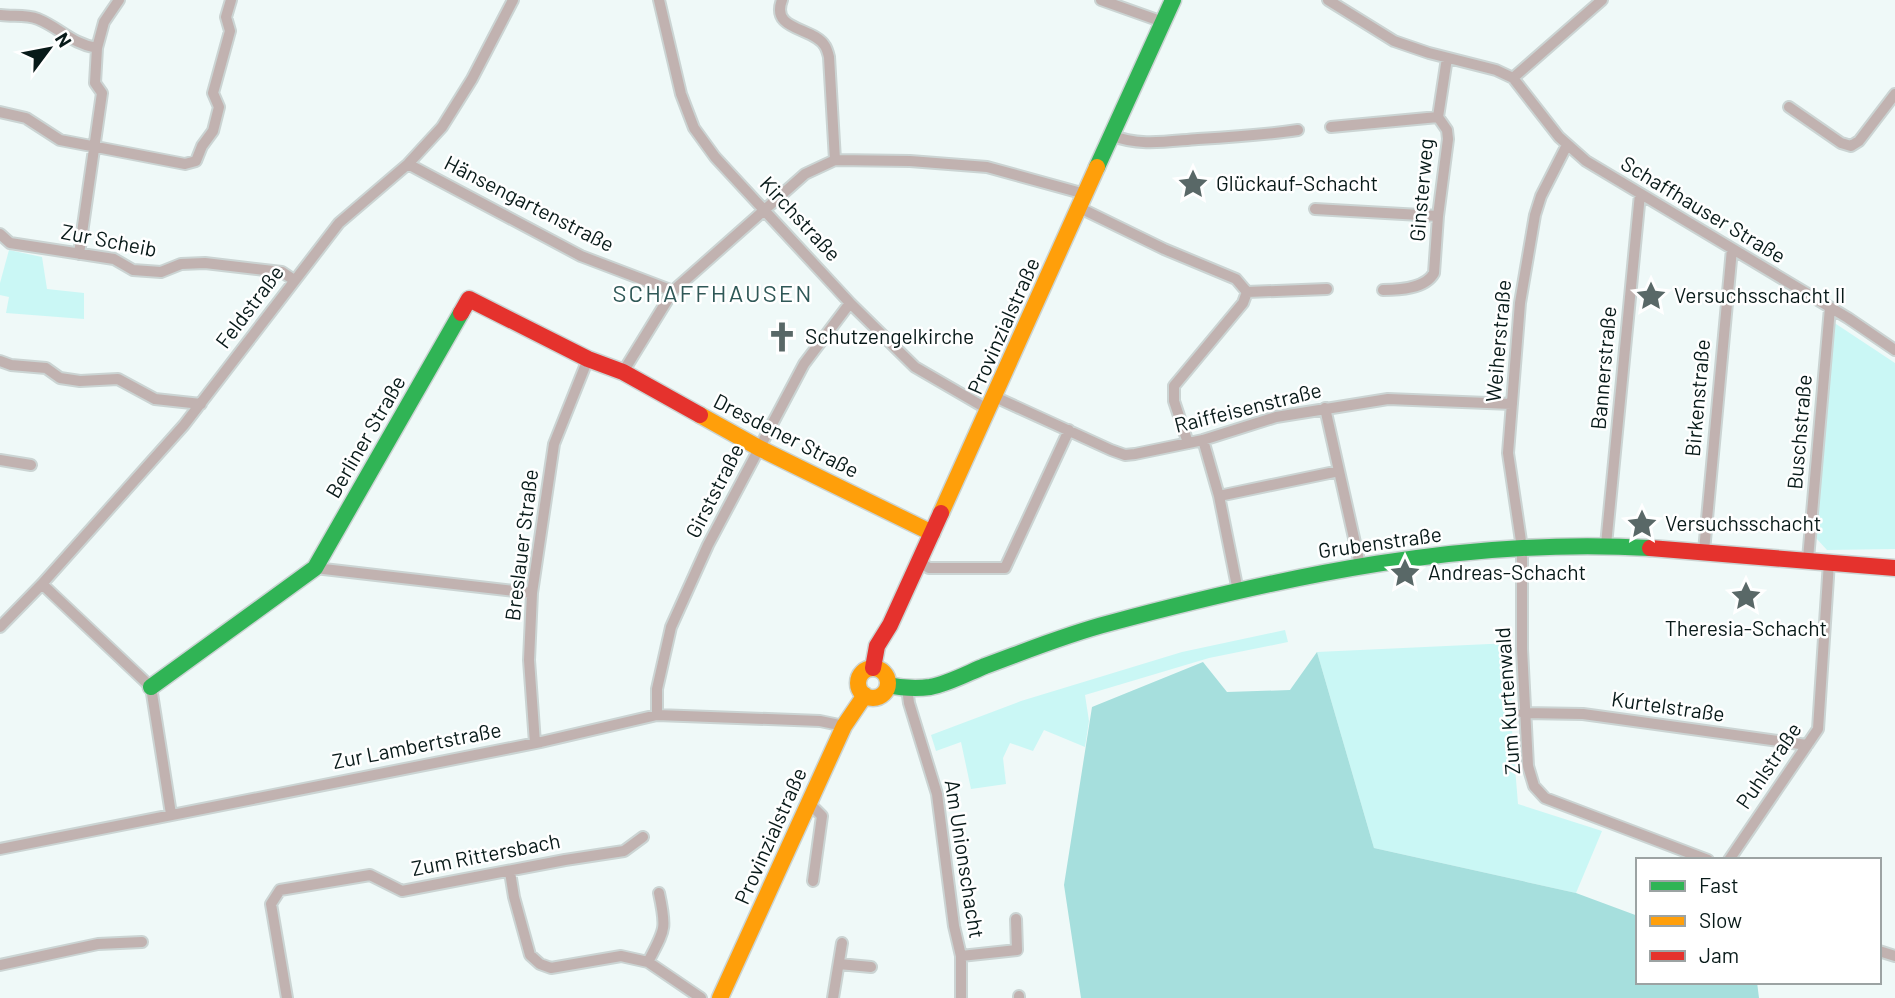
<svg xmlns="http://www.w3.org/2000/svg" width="1895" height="998" font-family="Barlow,sans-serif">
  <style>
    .green { fill: #caf7f5 }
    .forest { fill: #a6dfdd }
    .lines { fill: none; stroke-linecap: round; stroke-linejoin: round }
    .street-casing { stroke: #cbd4d3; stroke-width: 14 }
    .fast-casing { stroke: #cbd4d3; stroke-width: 19 }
    .slow-casing { stroke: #cbd4d3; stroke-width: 19 }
    .jam-casing { stroke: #cbd4d3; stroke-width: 19 }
    .street { stroke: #c1b2b0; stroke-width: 10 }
    .fast { stroke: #30b455; stroke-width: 16 }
    .slow { stroke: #ff9f0a; stroke-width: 16 }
    .jam { stroke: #e5322d; stroke-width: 16 }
    .labels { text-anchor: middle; stroke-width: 5; stroke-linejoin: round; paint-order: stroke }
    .poi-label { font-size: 21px; fill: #081a19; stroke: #fff; text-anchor: start }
    .street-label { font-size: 21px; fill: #081a19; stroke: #fff }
    .quarter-label { font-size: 24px; letter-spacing: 2px; fill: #2f5857; stroke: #fff }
  </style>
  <rect width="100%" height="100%" fill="#eff9f8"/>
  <path class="green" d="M9 250 42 257 47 289 84 293V319L6 313 9 297 0 295V283Z
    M1833 322 1895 363V549L1827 550 1816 538Z
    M1285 630 1288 642 1209 658 1085 695 1089 721 1085 747 1044 730 1033 751 1010 743 1003 758 1006 784 971 789 961 742 936 751 931 735 1021 701 1182 652Z
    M1511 643 1512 730 1518 804 1602 831 1576 893 1374 848 1317 652Z"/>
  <path class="forest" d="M1317 652 1374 848 1576 893 1638 916V982H1757L1759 998H1081L1064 885 1092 707 1203 662 1227 692 1290 690Z"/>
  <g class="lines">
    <g class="street-casing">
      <path id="street" d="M659 0 681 94 694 128 715 157 850 303 915 367 989 410
        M782 0C770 31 814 27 825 46 827 49 828 53 829 57L835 160 910 161 987 167 1085 194
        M1101 0 1163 22
        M1328 0 1394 41 1429 53 1496 70 1513 78 1559 137 1586 161 1848 318 1895 350
        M0 15C13 17 25 14 38 19 60 28 72 44 97 48
        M1513 78 1602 0
        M1789 107 1841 143 1851 146 1859 141 1895 94
        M0 112 26 118 60 140 185 164 196 161 202 146 213 131 219 107 213 93 230 31 226 17 231 0
        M1331 127 1438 117
        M1111 135C1139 147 1169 141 1198 139 1232 137 1264 135 1298 130
        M1567 145 1541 196 1535 215 1520 303 1508 453 1522 548V649L1528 766 1534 786 1545 798 1708 860
        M408 164 581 256 673 291
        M1080 208 1164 249 1236 279 1247 292 1243 303 1174 386V401L1188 443
        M1315 209 1438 216
        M0 234 10 243 114 259 133 270 161 272 181 264 205 263 282 272 294 280
        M79 254 102 93 95 83 97 48 104 22 119 0
        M1383 290C1399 290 1425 289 1434 273L1438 216 1448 139 1447 130 1438 117 1447 58
        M1247 292 1327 289
        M0 361 11 365 46 368 60 378 80 381 118 379 155 399 201 404
        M623 372 673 291 805 174 835 160
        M995 397 1111 450 1125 455 1135 454 1203 440 1276 417 1388 399 1512 404
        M1325 408 1360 565
        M1203 440 1219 496 1238 591
        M0 460 31 465
        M1219 496 1339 471
        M1606 545 1640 194
        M1704 551 1732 249
        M1808 559 1830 308
        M918 561 929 568H1005L1069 430
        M315 568 532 593
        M42 584 151 687 171 814
        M0 627 42 584 184 425 339 223 408 164 442 127 472 79 513 0
        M907 688 909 703 937 794 954 926 961 956V998
        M1523 713 1583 714 1807 745
        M657 715V689L671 627 708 545 804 364 850 303
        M535 743 529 660 532 593 554 444 588 359
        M809 803 822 816 813 881
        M0 849 541 742 657 715 820 721 844 726
        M1729 860 1818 729 1829 562
        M510 872 514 897 530 955 540 964 551 968 621 956 648 962 701 998
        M1879 951 1895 956
        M961 956 1017 950 1016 919
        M648 962C665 929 667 930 659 893
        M839 964 871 967
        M0 965 98 944 142 942
        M1019 996V998
        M287 998 271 904 280 890 370 875 402 891 565 860 624 851 643 837
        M833 998 842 943"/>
    </g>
    <g class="fast-casing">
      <path id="fast" d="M1097 167 1173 0
        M888 685C902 688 916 689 930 687 948 684 968 673 985 666 1026 651 1067 634 1110 623 1285 576 1467 537 1650 548
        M151 687 315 568 461 313"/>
    </g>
    <g class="slow-casing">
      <path id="slow" d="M700 415 759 448 932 533
        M941 513 1097 167
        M858 683a15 15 0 1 1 30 0a15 15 0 1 1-30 0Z
        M720 998 844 726 865 695"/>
    </g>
    <g class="jam-casing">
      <path id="jam" d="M461 313 469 299 588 359 623 372 700 415
        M1650 548 1895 568
        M873 668 877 646 890 625 941 513"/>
    </g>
    <use href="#street" class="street"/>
    <use href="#fast" class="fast"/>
    <use href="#slow" class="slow"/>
    <use href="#jam" class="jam"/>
  </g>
  <defs>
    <g id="sight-bare" transform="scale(2.415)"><path d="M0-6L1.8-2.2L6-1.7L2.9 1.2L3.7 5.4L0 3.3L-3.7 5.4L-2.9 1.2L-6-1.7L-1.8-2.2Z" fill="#596867" stroke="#fff" stroke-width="2.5" paint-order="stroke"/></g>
    <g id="church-bare" transform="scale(2.415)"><path d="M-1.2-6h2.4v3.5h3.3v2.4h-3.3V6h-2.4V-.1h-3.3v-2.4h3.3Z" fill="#596867" stroke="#fff" stroke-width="2.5" paint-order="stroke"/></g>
  </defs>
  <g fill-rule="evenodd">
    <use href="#sight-bare" x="1193" y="184"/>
    <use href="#sight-bare" x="1651" y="296"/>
    <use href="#church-bare" x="782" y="337"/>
    <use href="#sight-bare" x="1642" y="524"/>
    <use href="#sight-bare" x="1405" y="573"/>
    <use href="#sight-bare" x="1746" y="596"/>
  </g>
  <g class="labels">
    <g class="poi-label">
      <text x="1216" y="191">Glückauf-Schacht</text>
      <text x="1674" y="303">Versuchsschacht II</text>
      <text x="805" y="344">Schutzengelkirche</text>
      <text x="1665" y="531">Versuchsschacht</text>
      <text x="1428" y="580">Andreas-Schacht</text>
      <text x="1746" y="636" text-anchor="middle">Theresia-Schacht</text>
    </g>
    <g class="street-label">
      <text transform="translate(1422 190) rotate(-85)" y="7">Ginsterweg</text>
      <text transform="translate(529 204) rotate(27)" y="7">Hänsengartenstraße</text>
      <text transform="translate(1703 210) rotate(31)" y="7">Schaffhauser Straße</text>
      <text transform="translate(800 219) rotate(47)" y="7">Kirchstraße</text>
      <text transform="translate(109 241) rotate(11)" y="7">Zur Scheib</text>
      <text transform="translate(250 307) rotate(-53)" y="7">Feldstraße</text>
      <text transform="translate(1004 326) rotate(-66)" y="7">Provinzialstraße</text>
      <text transform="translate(1499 341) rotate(-85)" y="7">Weiherstraße</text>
      <text transform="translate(1604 368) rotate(-85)" y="7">Bannerstraße</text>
      <text transform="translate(1698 398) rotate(-85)" y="7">Birkenstraße</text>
      <text transform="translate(1248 408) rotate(-14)" y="7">Raiffeisenstraße</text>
      <text transform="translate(1800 432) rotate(-85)" y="7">Buschstraße</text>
      <text transform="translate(786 436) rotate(27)" y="7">Dresdener Straße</text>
      <text transform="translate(366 437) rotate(-60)" y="7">Berliner Straße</text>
      <text transform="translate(715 491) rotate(-63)" y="7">Girststraße</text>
      <text transform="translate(1380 543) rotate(-8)" y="7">Grubenstraße</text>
      <text transform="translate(522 545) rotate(-83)" y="7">Breslauer Straße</text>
      <text transform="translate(1508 701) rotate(-94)" y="7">Zum Kurtenwald</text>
      <text transform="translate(1668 707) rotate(8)" y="7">Kurtelstraße</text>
      <text transform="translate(417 746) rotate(-11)" y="7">Zur Lambertstraße</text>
      <text transform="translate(1769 766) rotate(-56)" y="7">Puhlstraße</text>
      <text transform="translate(771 836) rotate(-66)" y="7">Provinzialstraße</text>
      <text transform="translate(486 855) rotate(-11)" y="7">Zum Rittersbach</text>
      <text transform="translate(964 859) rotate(81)" y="7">Am Unionschacht</text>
    </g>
    <g class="quarter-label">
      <text x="713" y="302">SCHAFFHAUSEN</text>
    </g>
  </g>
  <rect x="1636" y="858" width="245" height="126" fill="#ffffff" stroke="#9ca3a3" stroke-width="2"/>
  <rect x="1650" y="881" width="35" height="10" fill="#30b455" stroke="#9ca3a3" stroke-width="2"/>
  <text x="1699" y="893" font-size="21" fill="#081a19">Fast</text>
  <rect x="1650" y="916" width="35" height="10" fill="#ff9f0a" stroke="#9ca3a3" stroke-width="2"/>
  <text x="1699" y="928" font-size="21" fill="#081a19">Slow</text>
  <rect x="1650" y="951" width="35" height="10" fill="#e5322d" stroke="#9ca3a3" stroke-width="2"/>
  <text x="1699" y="963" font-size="21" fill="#081a19">Jam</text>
  <g transform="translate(49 49) rotate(58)" stroke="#ffffff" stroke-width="5" paint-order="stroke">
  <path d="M0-5L12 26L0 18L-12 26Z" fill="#081a19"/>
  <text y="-10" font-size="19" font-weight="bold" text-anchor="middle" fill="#081a19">N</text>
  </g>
</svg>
